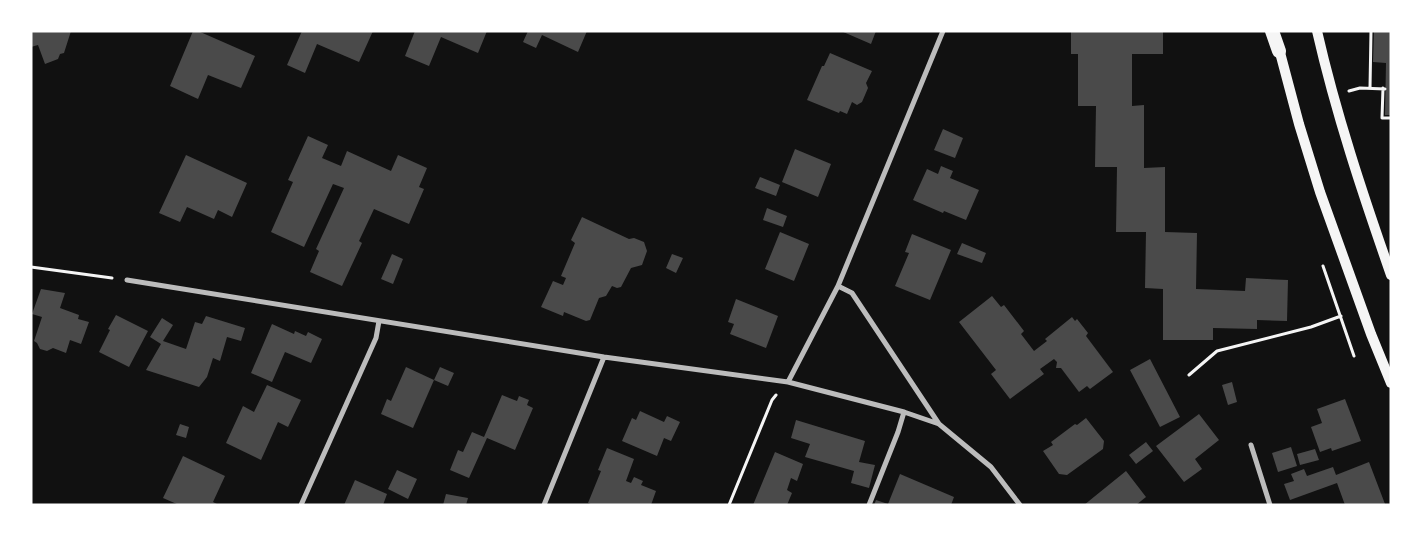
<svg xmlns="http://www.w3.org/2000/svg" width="1422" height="536" font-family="Cabin,sans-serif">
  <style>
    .building { fill: #4a4a4a }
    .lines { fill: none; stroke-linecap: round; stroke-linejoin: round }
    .path { stroke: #f5f5f5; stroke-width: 3 }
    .minor { stroke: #bcbcbc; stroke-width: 5 }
    .secondary { stroke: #f5f5f5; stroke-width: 10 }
    .trunk { stroke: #f5f5f5; stroke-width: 14 }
  </style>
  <rect width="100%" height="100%" fill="#111"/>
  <path class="building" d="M31 31H71L64 53 60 54 58 59 45 64 38 45 31 47Z
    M193 31H198L255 56 241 88 208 75 198 99 170 86Z
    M302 31H373L359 62 317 44 305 73 287 65Z
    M415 31H487L478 53 441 37 429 66 405 56Z
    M528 31H587L578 52 542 35 536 48 523 42Z
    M841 31H876L871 44Z
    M1071 31H1163V54H1132V106L1144 105V168L1165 167V232L1197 233 1196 289 1245 291 1246 278 1288 280 1287 321 1257 320V329L1213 328V340H1163V289L1145 288 1146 232H1116L1117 167H1095L1096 106H1078V54H1071Z
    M1374 31H1391V115H1385L1386 63 1373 62Z
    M830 53 872 71 866 83 868 88 862 102 857 105 852 102 847 114 840 111 839 113 807 100 822 66H824Z
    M943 129 963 138 955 158 934 150Z
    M308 136 328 145 322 158 341 166 347 151 391 171 398 155 427 168 419 187 424 189 409 224 374 209 359 241 362 243 342 286 310 272 319 251 316 249 344 188 333 184 304 247 271 232 293 182 288 180Z
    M795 149 831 164 818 197 782 182Z
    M186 155 247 183 232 217 218 210 214 219 187 207 180 222 159 213Z
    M941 166 953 171 950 178 979 190 966 220 944 211 943 213 913 200 927 169 938 174Z
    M760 177 780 185 776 196 755 188Z
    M767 208 787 216 783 227 763 220Z
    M582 217 629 239 634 238 644 242 647 251 642 265 631 268 621 287 617 288 612 286 606 296 599 298 590 320 586 321 564 312 563 316 541 307 553 281 563 285 566 278 561 276 575 243 571 240Z
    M780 232 809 244 794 281 765 269Z
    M912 234 951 250 930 300 895 286 909 253 905 252Z
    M962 243 986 253 982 263 957 254Z
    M392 254 403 259 393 284 381 279Z
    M672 254 683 258 676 273 666 268Z
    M41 289 65 293 60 308 79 315 78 319 89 322 81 344 70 340 66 353 53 348 47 351 40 349 37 343 34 341 42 317 32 314Z
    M992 296 1001 307 1004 305 1024 331 1021 334 1034 351 1047 341 1045 339 1072 317 1075 321 1077 319 1088 333 1086 336 1113 372 1090 389 1087 386 1079 392 1061 368H1056L1057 362 1054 359 1040 369 1044 374 1010 399 991 374 996 370 959 322Z
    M736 299 778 316 766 348 730 334 734 324 728 322Z
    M116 315 148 331 129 367 99 352 110 330 108 329Z
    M206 316 245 328 241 341 227 337 220 361 213 358 207 377 199 387 146 370 161 344 150 337 162 318 173 325 163 341 186 349 195 322 202 324Z
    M272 324 294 334 295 331 306 336 308 332 322 339 311 363 285 352 272 382 251 373Z
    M1150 359 1180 417 1160 427 1130 370Z
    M406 367 434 380 413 428 381 414 387 399 391 401Z
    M440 367 454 373 448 386 434 380Z
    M1232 382 1237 402 1228 405 1222 385Z
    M267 385 301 400 288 427 278 422 261 460 226 443 243 406 254 412Z
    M502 395 517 401 519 396 529 400 527 405 533 408 515 450 487 438 469 478 450 470 458 450 463 452 472 432 484 437Z
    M1345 399 1361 441 1332 451 1331 448 1320 452 1311 427 1322 423 1317 409Z
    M640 411 664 422 667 416 680 422 671 441 664 438 657 456 622 441 632 418 636 420Z
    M1199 414 1219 440 1195 459 1202 469 1184 482 1156 446Z
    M1086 418 1104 441 1103 449 1067 475 1059 474 1043 451 1053 445 1051 442 1075 424 1077 425Z
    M796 420 865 441 859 462 875 465 869 488 851 483 854 471 805 457 810 444 791 438Z
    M180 424 189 427 186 438 176 435Z
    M1146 442 1153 451 1136 464 1129 455Z
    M1291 447 1297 466 1278 472 1272 453Z
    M607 448 634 459 626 481 631 483 634 477 643 481 641 485 656 491 651 505H593L588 503 601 471 598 470Z
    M1315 449 1319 460 1300 465 1297 454Z
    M775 452 803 464 797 481 791 478 787 490 792 493 787 505H753Z
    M183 456 225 476 213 502 219 505H179L163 498Z
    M1369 462 1385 504 1382 505H1345L1337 483 1290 500 1284 484 1294 481 1291 474 1304 469 1307 476 1333 467 1336 475Z
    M397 470 417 479 408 499 388 489Z
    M1126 471 1146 497 1136 505H1084Z
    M900 474 954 497 951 505H874L876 500 888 504Z
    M355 480 387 494 383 505H344Z
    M446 494 468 498 466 505H443Z"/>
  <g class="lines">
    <path class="path" d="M1370 88 1371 31
      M1383 88 1382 118H1391
      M1349 91 1360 88 1385 89
      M1323 266 1354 356
      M31 267 112 278
      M1189 375 1217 351 1311 327 1341 316
      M729 505 772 400 776 395"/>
    <path class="minor" d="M127 280 604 357 788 382 904 412 939 424
      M838 286 852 293 939 424 991 467 1020 505
      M788 382 838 286 943 31
      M1251 445 1270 505
      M301 505 376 338 379 321
      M544 505 604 357
      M869 505 898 432 904 412"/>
    <path class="secondary" d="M1317 31C1336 114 1363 195 1391 275
      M1278 45 1299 124 1320 192 1371 334 1391 383"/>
    <path class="trunk" d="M1272 31 1279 51"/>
  </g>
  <rect width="1422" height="536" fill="none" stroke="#ffffff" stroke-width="65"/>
</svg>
